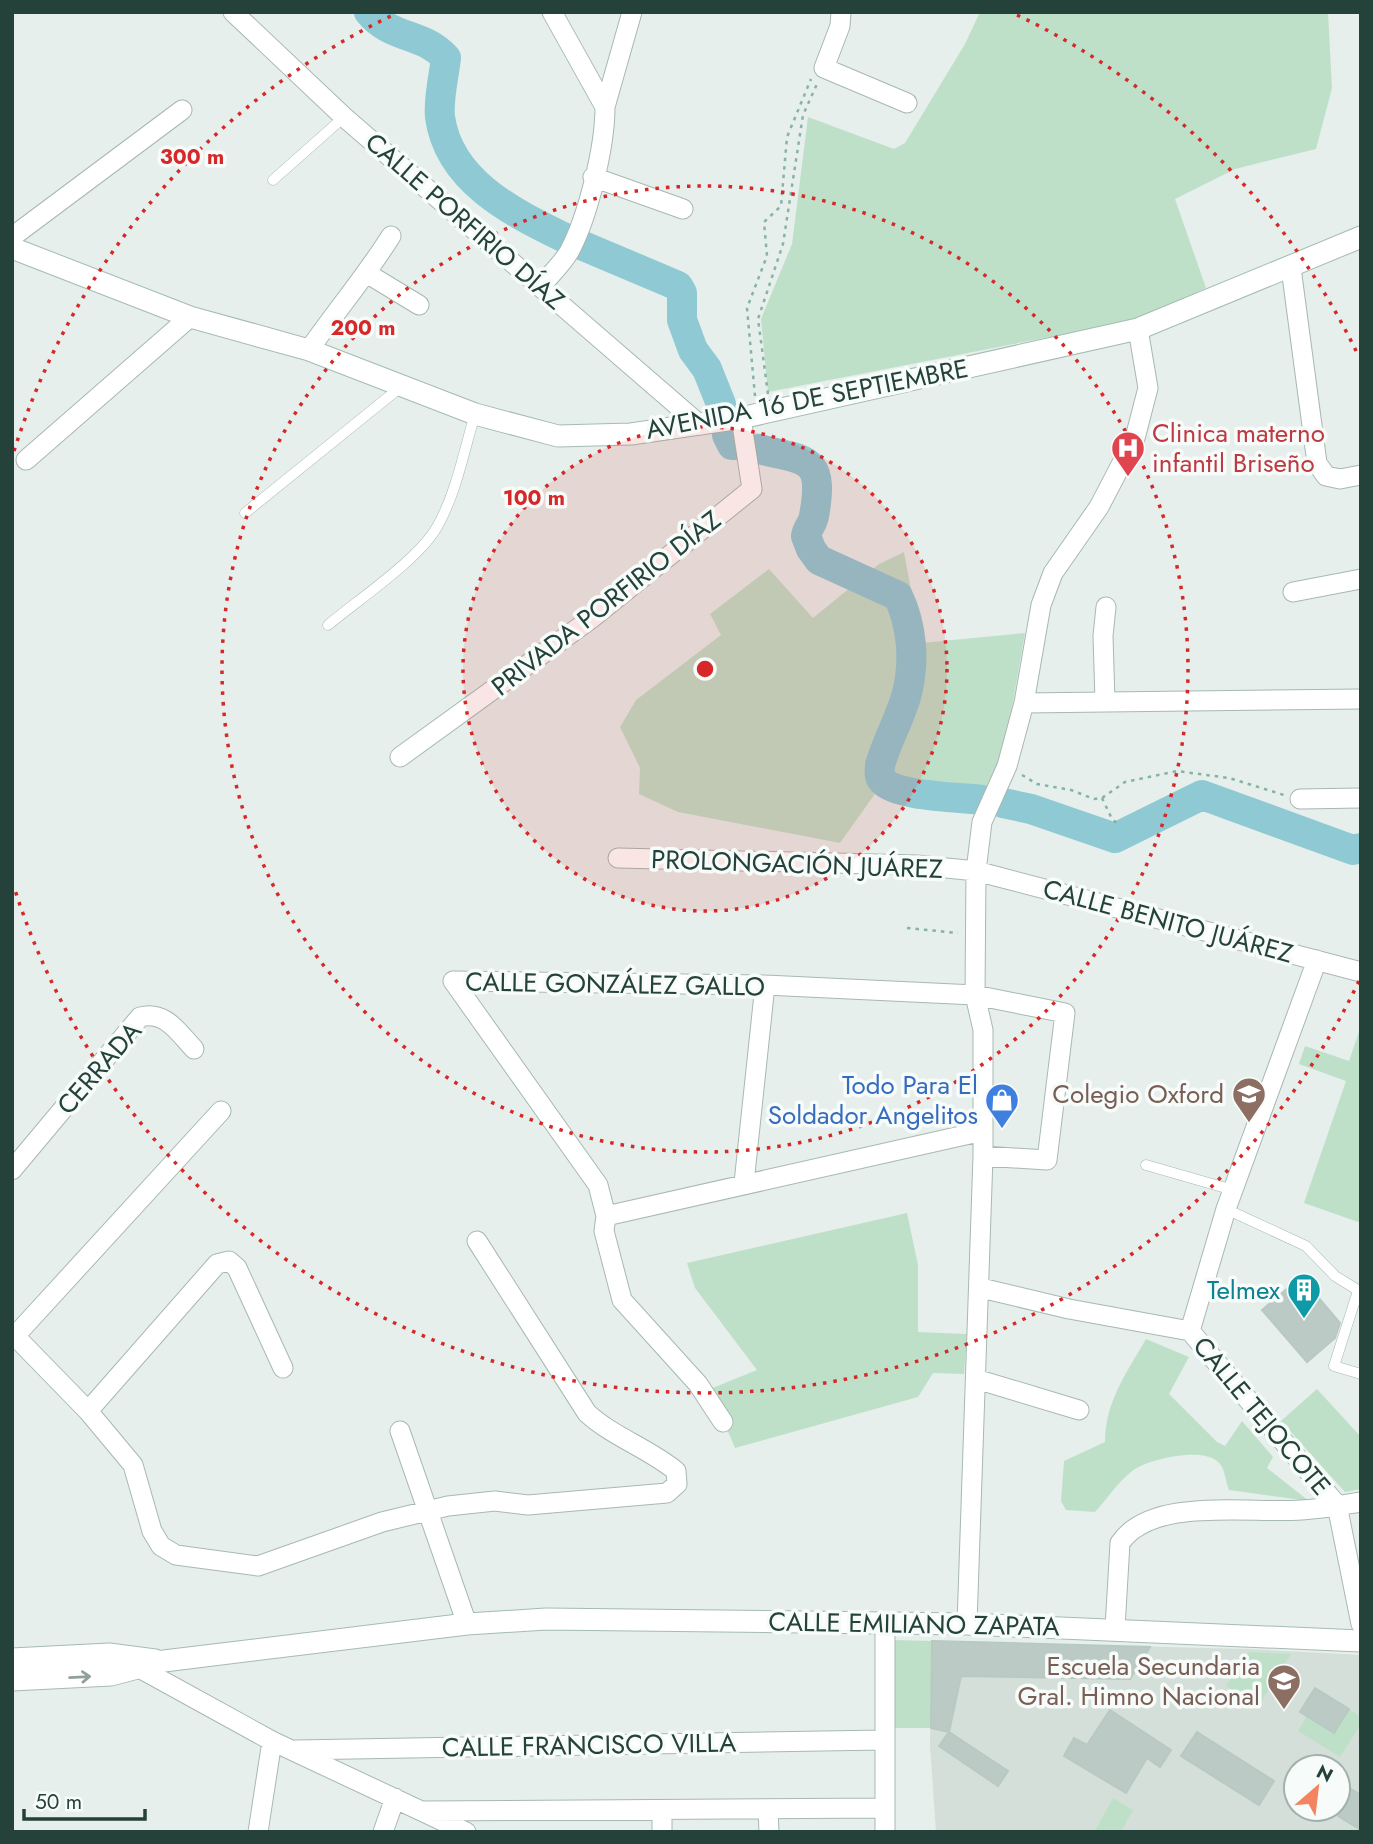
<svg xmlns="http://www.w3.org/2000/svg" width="1373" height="1844" font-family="Jost,sans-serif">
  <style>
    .built { fill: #d4dfda; fill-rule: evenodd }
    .green { fill: #bfe0c8 }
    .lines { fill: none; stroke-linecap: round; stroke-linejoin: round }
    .river { stroke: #8ec9d4; stroke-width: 30 }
    .building { fill: #bbcac4; stroke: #b8c9c2; stroke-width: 2 }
    .lane-casing { stroke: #a8b8b2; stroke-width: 11 }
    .street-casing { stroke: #a8b8b2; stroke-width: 21 }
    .secondary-casing { stroke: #a4bbb3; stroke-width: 23 }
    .path { stroke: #86b3a5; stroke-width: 2.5; stroke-dasharray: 3.5 5; stroke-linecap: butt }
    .lane { stroke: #fff; stroke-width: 10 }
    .street { stroke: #fff; stroke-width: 19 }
    .secondary { stroke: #fff; stroke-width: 21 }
    .oneway { stroke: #92a09c }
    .ring { fill: none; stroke: #d62828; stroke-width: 3.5; stroke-dasharray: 3.5 7 }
    .labels { text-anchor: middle; stroke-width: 7; stroke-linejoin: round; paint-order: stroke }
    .street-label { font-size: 26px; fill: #24423a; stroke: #f7fbf9 }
    .health-label { font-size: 26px; fill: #be3a42; stroke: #f7fbf9; text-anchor: start }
    .shop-label { font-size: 26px; fill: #366cbe; stroke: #f7fbf9; text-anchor: end }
    .education-label { font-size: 26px; fill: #785e54; stroke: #f7fbf9; text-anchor: end }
    .culture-label { font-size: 26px; fill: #0d838f; stroke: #f7fbf9; text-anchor: end }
    .centre { fill: #d62828; stroke: #f7fbf9; stroke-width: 3.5 }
    .ring-label { font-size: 21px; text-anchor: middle; font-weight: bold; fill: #d62828; stroke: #f7fbf9; stroke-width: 7; stroke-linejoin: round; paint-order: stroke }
  </style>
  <rect width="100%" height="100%" fill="#e6efeb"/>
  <path class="built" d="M932 1641 1247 1649 1361 1655V1832H936L930 1746ZM1296 1767H1338V1809H1296Z"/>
  <path class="green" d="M980 12H1328L1332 88 1316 149 1235 169 1175 199 1206 288 1137 320 768 392 761 319 792 244 808 117 894 149 905 143 965 44Z
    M904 552 921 643 1025 633 1004 754 980 808 877 791 840 843 678 812 639 794 640 768 620 727 636 700 721 635 710 614 769 569 813 618 879 564Z
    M1361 1026V1223L1304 1203 1346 1081 1299 1064 1305 1046 1349 1061Z
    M907 1213 918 1265V1332L967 1334 964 1374 933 1373 918 1397 735 1448 710 1389 757 1370 695 1288 687 1263Z
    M1146 1339 1189 1357 1169 1394 1217 1442 1225 1446 1242 1421 1273 1457 1267 1468 1309 1501 1229 1490C1226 1483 1225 1470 1220 1464 1207 1445 1147 1459 1132 1471 1118 1482 1107 1499 1095 1512L1066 1510 1061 1501 1064 1461 1105 1442C1105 1402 1127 1372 1146 1339Z
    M1317 1389 1361 1437V1489L1345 1492 1281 1421Z
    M894 1640 932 1641 931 1728H893Z
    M1249 1652 1291 1654 1258 1707 1226 1686Z
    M1349 1709 1361 1717V1724L1340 1757 1298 1731 1307 1716 1334 1733Z
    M1113 1798 1133 1810 1121 1832H1094Z"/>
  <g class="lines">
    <path class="river" d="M369 12C392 40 423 32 446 58 444 76 438 99 440 117 449 183 516 214 569 240
      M581 245 678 286 682 293V320L693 350 707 369 721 404
      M727 435 732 445H744
      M758 449C806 461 825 455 814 516 813 524 807 528 806 536L811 549 819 560 898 596C912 625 915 661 907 693 901 717 887 740 880 765 880 771 878 775 882 780 895 797 961 797 983 800
      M1003 803 1031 809 1115 838 1202 795 1353 850 1361 848"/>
  </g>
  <path class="building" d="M1301 1277 1340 1323 1335 1338 1307 1362 1262 1310Z
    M932 1641 1150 1647 1130 1679 961 1676 949 1732 931 1728Z
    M1315 1688 1349 1709 1334 1733 1300 1712Z
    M1110 1710 1171 1750 1160 1767 1147 1758 1126 1793 1064 1756 1074 1738 1087 1745Z
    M949 1732 1008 1771 998 1786 939 1746Z
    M1197 1732 1274 1781 1259 1805 1181 1756Z
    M1338 1781 1361 1795V1830L1338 1816Z"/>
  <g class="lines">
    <g class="lane-casing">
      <path id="lane" d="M273 180 344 117
        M245 513 402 386
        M328 625C358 600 419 559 437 527 456 494 464 451 475 414
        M1146 1165 1233 1190
        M1226 1209 1306 1246 1335 1276 1361 1292
        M1358 1291 1334 1366 1361 1374"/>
    </g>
    <g class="street-casing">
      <path id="street" d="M233 12 344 117 700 425
        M841 12 840 26 824 68 907 103
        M605 107 632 12
        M593 177 683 209
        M12 237 182 110
        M1291 268 1317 463 1326 476 1340 479 1361 475
        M368 274 419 305
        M541 286C550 275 562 264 569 252 588 217 605 147 605 107L552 12
        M309 350C336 311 366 276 391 236
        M26 460 190 317
        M1293 592 1361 579
        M1105 701 1103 636 1106 607
        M1024 703 1361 699
        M400 757 592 618 752 489 741 418
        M1300 799 1361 798
        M618 858 917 865 976 871 1361 972
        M453 981 765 985 975 995 1065 1013 1047 1160 983 1156
        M453 981 598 1185 606 1216 604 1231 622 1300 698 1384 723 1422
        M12 1170 140 1017C165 1010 178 1032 194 1049
        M744 1183 765 985
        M606 1216 983 1131
        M981 1288 1069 1309 1190 1331 1337 1505 1361 1624
        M1190 1331 1226 1209 1317 960
        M12 1333 88 1411 133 1465 152 1531 161 1546 176 1555 258 1566 382 1522 448 1506 495 1501 528 1505 667 1493 677 1484 676 1471C648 1448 613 1437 587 1413L477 1241
        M15 1336 221 1111
        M976 1379 1079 1410
        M88 1411 217 1264 229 1261 237 1268 283 1368
        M400 1431 467 1624
        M967 1624 983 1156V1030L975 995 976 871 982 822 1007 766 1024 703 1041 605 1053 573 1099 507 1135 438 1148 388 1138 329
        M1115 1628 1120 1543C1152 1496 1250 1514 1301 1510 1321 1509 1341 1505 1361 1502
        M135 1657 141 1669 272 1741 466 1832
        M295 1750 883 1740
        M768 1810 769 1832
        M423 1811 885 1808
        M662 1811V1832
        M258 1832 272 1741
        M383 1832 395 1798
        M885 1832V1622"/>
    </g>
    <g class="secondary-casing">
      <path id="secondary" d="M12 248 190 317 309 350 475 414 558 436 631 434 741 418 1138 329 1361 237
        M12 1659 109 1654 155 1660
        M12 1680 111 1675 164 1661 467 1624 546 1619 967 1624 1361 1641"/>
    </g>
    <path class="path" d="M768 394 758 319 783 244 803 115 817 84
      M755 396 747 308 767 256 764 222 781 206 787 137 811 79
      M1022 775 1037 784 1071 790 1094 799 1102 798 1125 782 1177 771 1229 778 1284 795
      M1102 798 1112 819 1120 826
      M907 928 958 933"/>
    <use href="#lane" class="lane"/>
    <use href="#street" class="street"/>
    <use href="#secondary" class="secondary"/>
  </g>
  <defs><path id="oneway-shaft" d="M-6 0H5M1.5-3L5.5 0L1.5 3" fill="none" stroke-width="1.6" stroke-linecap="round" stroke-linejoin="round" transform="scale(1.75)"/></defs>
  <use class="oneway" href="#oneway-shaft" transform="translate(80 1677) rotate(-3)"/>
  <circle cx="705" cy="669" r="242" fill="#d62828" fill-opacity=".12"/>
  <g class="ring">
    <circle cx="705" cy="669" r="242"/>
    <circle cx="705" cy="669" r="483"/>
    <path d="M1359 981A725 725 0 0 1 14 887M14 451A725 725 0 0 1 393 15M1017 15A725 725 0 0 1 1359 357"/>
  </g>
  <defs>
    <g id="hospital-pin" transform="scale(1.75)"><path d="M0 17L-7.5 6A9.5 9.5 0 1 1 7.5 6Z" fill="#e0444e" stroke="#f7fbf9"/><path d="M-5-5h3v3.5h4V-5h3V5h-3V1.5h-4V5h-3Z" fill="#fff"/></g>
    <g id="school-pin" transform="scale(1.75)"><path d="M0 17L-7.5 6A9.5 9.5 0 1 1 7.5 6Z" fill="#8d6e63" stroke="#f7fbf9"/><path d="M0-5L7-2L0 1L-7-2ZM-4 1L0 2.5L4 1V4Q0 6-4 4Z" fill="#fff"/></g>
    <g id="shop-pin" transform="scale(1.75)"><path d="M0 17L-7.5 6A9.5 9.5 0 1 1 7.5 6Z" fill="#3f7fe0" stroke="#f7fbf9"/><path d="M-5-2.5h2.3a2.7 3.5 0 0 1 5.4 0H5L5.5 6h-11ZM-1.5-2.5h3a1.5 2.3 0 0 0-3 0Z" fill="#fff"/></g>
    <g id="building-pin" transform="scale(1.75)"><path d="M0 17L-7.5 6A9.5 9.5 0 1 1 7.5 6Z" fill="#0f9aa8" stroke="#f7fbf9"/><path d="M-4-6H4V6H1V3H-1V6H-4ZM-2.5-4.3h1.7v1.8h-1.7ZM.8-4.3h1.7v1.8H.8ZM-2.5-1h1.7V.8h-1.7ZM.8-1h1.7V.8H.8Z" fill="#fff"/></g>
  </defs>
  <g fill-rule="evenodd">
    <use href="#hospital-pin" x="1128" y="448"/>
    <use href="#school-pin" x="1249" y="1094"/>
    <use href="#shop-pin" x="1002" y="1100"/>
    <use href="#building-pin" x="1304" y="1290"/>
    <use href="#school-pin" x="1284" y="1681"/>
  </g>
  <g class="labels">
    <g class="street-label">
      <text transform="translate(465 221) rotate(41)" y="9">CALLE PORFIRIO DÍAZ</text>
      <text transform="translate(807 399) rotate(-11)" y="9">AVENIDA 16 DE SEPTIEMBRE</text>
      <text transform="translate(606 603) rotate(-38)" y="9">PRIVADA PORFIRIO DÍAZ</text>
      <text transform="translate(797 864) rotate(2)" y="9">PROLONGACIÓN JUÁREZ</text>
      <text transform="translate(1168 921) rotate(15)" y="9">CALLE BENITO JUÁREZ</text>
      <text transform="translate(615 984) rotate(1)" y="9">CALLE GONZÁLEZ GALLO</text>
      <text transform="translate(99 1068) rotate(-49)" y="9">CERRADA</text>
      <text transform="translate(1262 1416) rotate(50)" y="9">CALLE TEJOCOTE</text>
      <text transform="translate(914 1624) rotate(1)" y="9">CALLE EMILIANO ZAPATA</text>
      <text transform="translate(589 1745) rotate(-1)" y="9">CALLE FRANCISCO VILLA</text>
    </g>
    <g class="health-label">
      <text x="1152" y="442">Clinica materno<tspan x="1152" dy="30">infantil Briseño</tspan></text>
    </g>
    <g class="shop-label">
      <text x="978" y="1094">Todo Para El<tspan x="978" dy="30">Soldador Angelitos</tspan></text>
    </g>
    <g class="education-label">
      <text x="1224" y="1103">Colegio Oxford</text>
      <text x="1260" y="1675">Escuela Secundaria<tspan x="1260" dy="30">Gral. Himno Nacional</tspan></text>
    </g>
    <g class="culture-label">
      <text x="1280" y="1299">Telmex</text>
    </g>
  </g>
  <circle cx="705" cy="669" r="10" class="centre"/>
  <g class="ring-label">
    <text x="192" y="164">300 m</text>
    <text x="363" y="335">200 m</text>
    <text x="534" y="505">100 m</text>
  </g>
  <rect width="1373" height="1844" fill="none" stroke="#24423a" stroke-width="28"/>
  <g transform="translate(1317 1788) rotate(28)"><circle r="33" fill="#f7fbf9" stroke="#a3b1ad" stroke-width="2"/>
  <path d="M0-5L12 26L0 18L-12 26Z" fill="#f4845f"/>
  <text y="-10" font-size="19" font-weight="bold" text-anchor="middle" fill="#24423a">N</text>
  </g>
  <path d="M24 1809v10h121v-10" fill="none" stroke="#24423a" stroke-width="3.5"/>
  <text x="35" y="1809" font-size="21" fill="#24423a" stroke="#f7fbf9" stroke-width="5" paint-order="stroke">50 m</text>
</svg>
